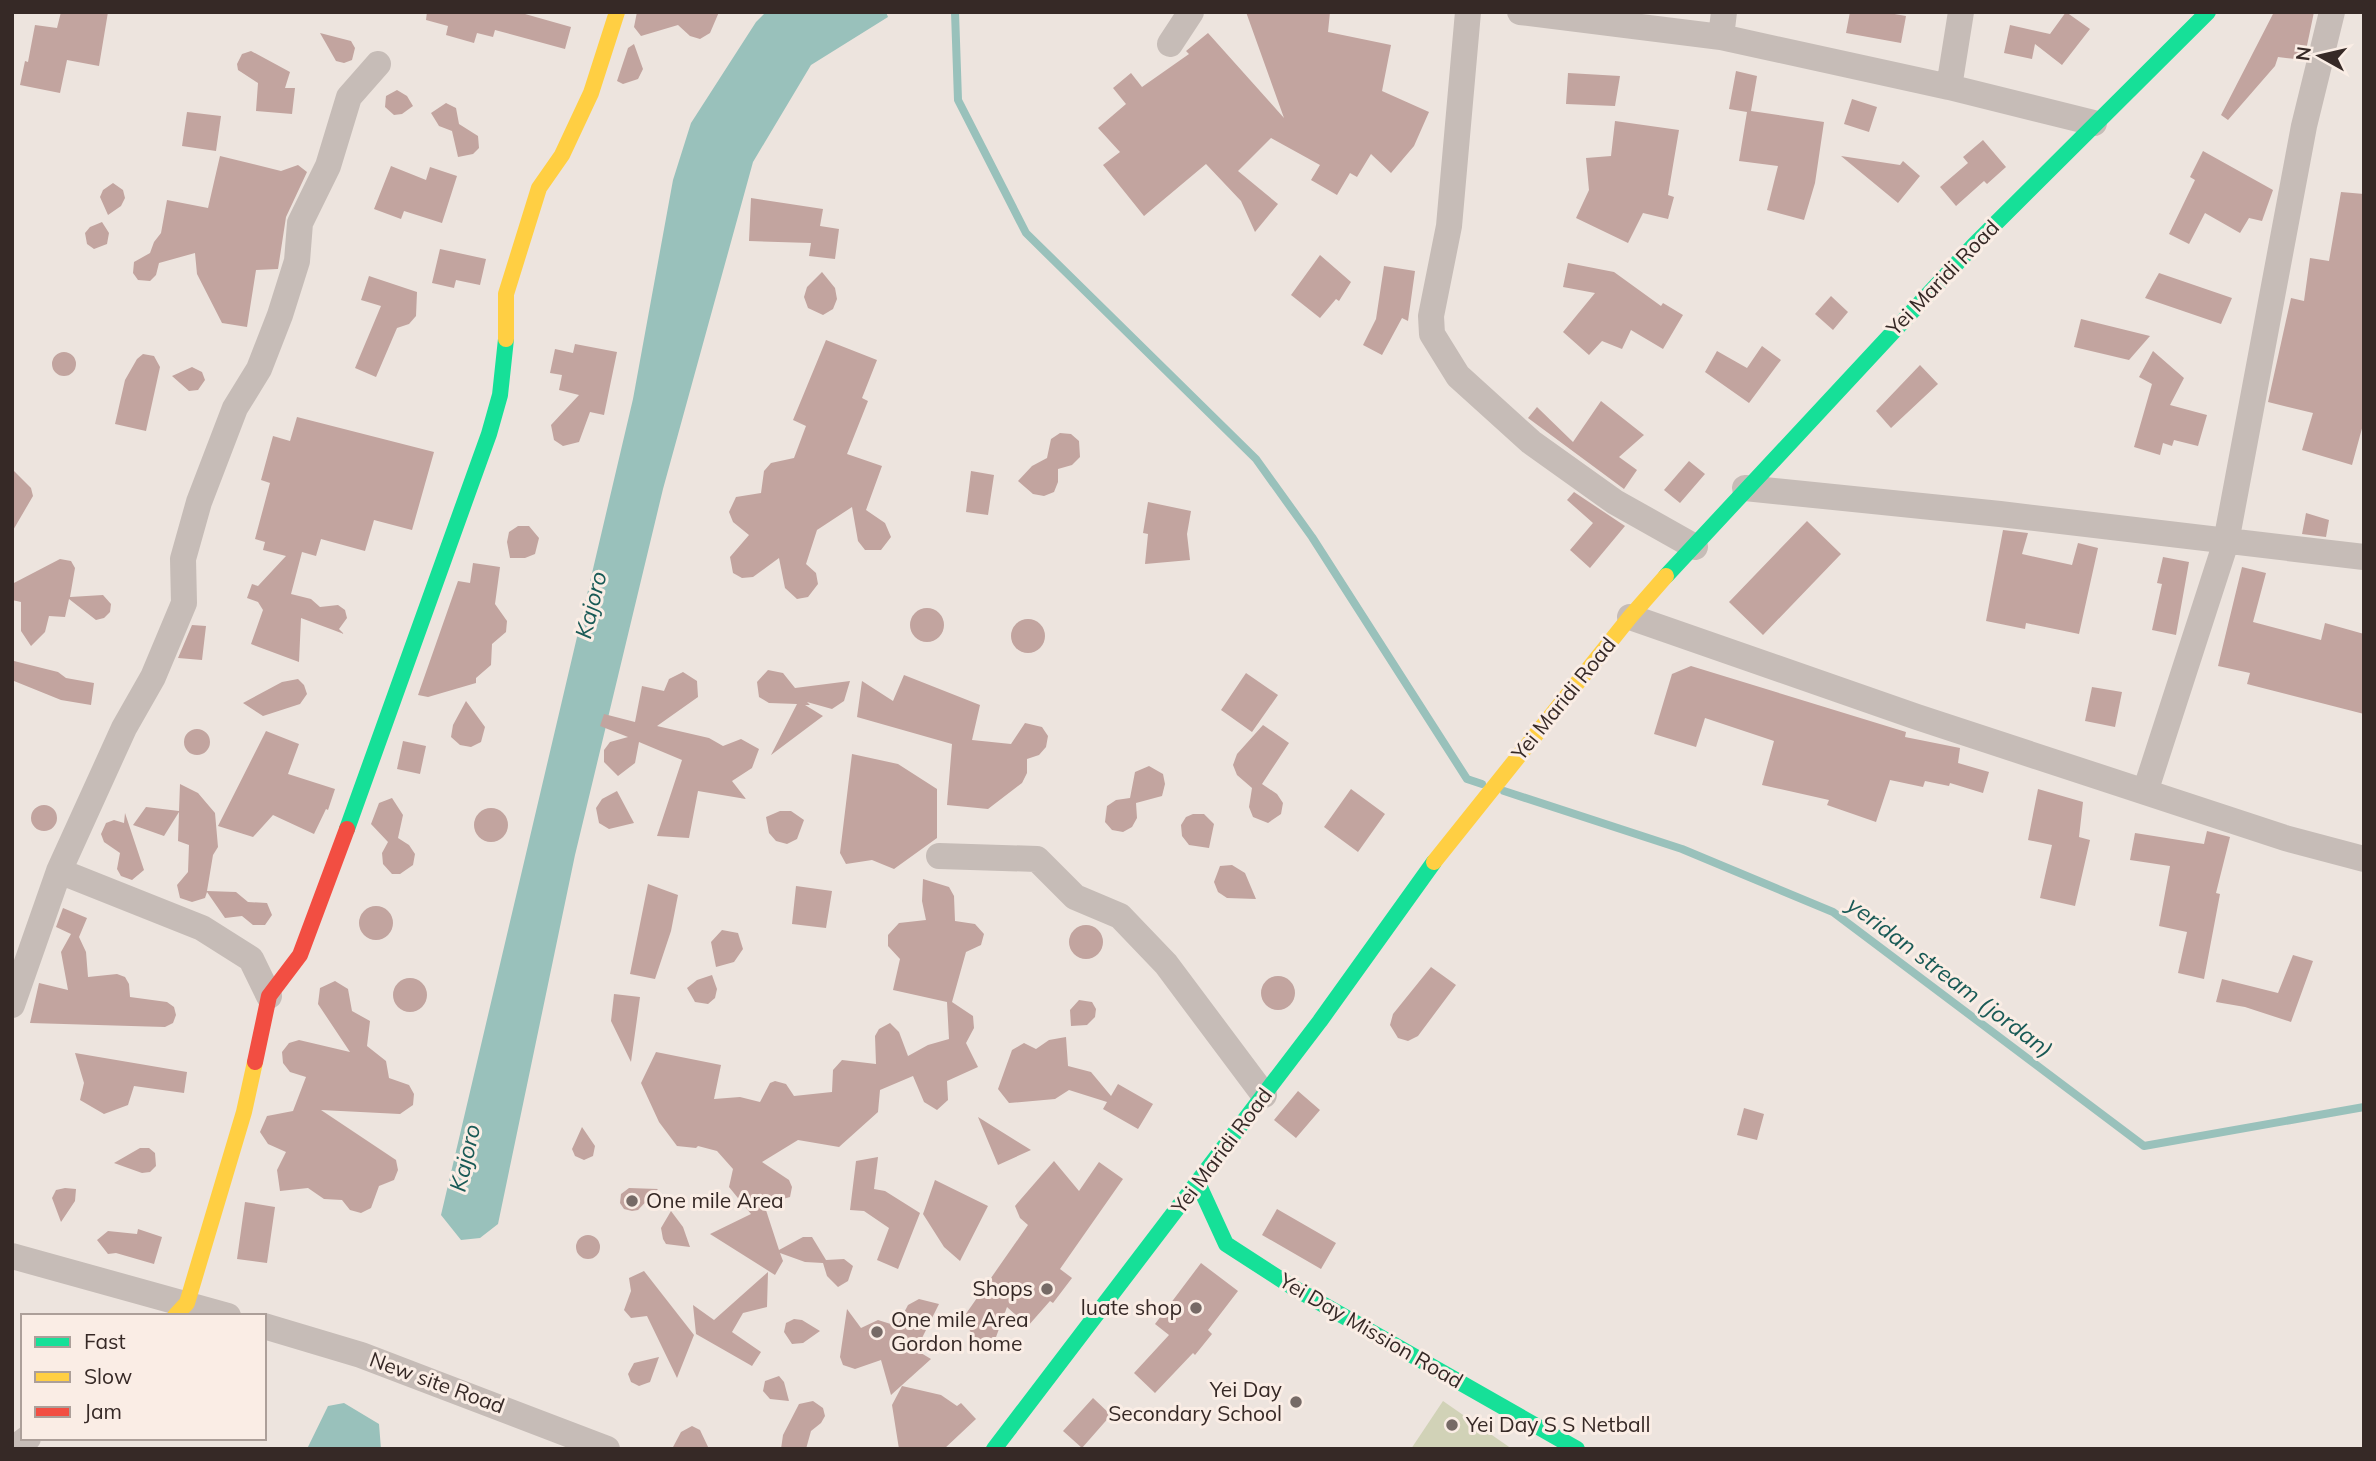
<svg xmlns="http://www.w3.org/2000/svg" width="2376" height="1461" font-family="Mulish,sans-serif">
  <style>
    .green { fill: #d1d2b7 }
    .water { fill: #99c1bb }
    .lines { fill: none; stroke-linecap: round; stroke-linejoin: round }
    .stream { stroke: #99c1bb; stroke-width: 8 }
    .building { fill: #c2a49f }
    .street { stroke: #c6bcb7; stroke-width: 26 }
    .fast { stroke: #16e098; stroke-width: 16 }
    .slow { stroke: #ffcf43; stroke-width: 16 }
    .jam { stroke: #f24e42; stroke-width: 16 }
    .poi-dot { fill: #766a66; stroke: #faede5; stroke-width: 2.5 }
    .labels { text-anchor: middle; stroke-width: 6; stroke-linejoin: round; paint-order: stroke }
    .street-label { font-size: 21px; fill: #362926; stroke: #faede5 }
    .poi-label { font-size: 21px; fill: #362926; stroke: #faede5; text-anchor: start }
    .water-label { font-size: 23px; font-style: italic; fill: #195a56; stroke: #faede5 }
  </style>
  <rect width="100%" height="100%" fill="#ede4de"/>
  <path class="green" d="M1443 1401 1512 1449H1411Z"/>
  <path class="water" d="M766 12H886L888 17 811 65 753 162 663 489 575 855 498 1224 480 1238 461 1240 441 1215 633 399 673 180 691 123 756 22Z
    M344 1403 379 1424 381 1449H307L328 1406Z"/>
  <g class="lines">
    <path class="stream" d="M955 12 958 100 1026 233 1256 459 1312 537 1467 779 1482 784
      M1504 791 1682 849 1833 912 2144 1146 2364 1107"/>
  </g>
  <path class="building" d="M61 12H108L99 66 67 60 60 93 20 85 25 61 28 62 35 25 57 28Z
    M427 12H518L571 27 565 49 495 30 493 37 477 33 474 43 446 35 448 26 426 20Z
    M637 12H719L710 33 700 39 690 36 678 25 641 36 634 27Z
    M1246 12H1330L1328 32 1391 45 1382 91 1429 112 1414 146 1391 173 1371 154 1357 177 1350 173 1337 195 1311 180 1320 165 1271 138 1238 171 1278 204 1255 232 1241 201 1206 164 1144 216 1103 165 1120 152 1098 128 1126 104 1113 88 1131 73 1142 87 1189 54 1186 51 1208 33 1284 118Z
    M1850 12H1883L1906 16 1901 43 1846 33Z
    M2066 12 2090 29 2062 65 2035 44 2032 59 2004 53 2010 25 2050 34Z
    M2274 12H2314L2304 60 2278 57 2275 66 2228 120 2221 115Z
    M320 33 351 41 355 48 352 60 344 63 336 61Z
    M634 44 643 69 638 79 623 84 617 81 628 48Z
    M251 51 290 72 285 88H295L292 114 256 111 258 83 238 70 237 64 242 54Z
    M1736 71 1757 76 1751 111 1824 122 1815 183 1804 220 1767 210 1778 166 1739 161 1747 112 1729 109Z
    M1568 73 1620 76 1615 106 1566 104Z
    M397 90 407 96 413 106 402 114 394 115 385 107 386 96Z
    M1852 99 1877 107 1869 132 1844 124Z
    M446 103 456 108 459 124 478 136 479 148 473 154 458 157 452 131 439 126 431 113Z
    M187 112 221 116 216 151 182 146Z
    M1615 121 1679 130 1668 195 1674 197 1668 219 1643 213 1628 243 1576 218 1589 190 1586 158 1611 156Z
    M1983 140 2006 167 1987 184 1984 181 1956 206 1940 187 1968 163 1963 157Z
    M2203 151 2273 190 2262 221 2249 218 2240 233 2205 213 2189 244 2169 234 2195 180 2190 177Z
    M220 156 281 171 298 165 307 172 286 217 278 269 256 270 247 327 222 323 197 274 195 253 159 263 156 275 150 281 138 280 133 273 134 262 150 253 154 242 161 233 167 200 208 208Z
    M1841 156 1900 165 1903 161 1920 176 1898 203Z
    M391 166 426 180 430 167 457 176 442 223 404 211 401 219 374 209Z
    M113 183 123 190 125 198 121 206 108 215 100 197 103 190Z
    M2341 192 2364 194V421L2352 465 2302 450 2313 413 2268 402 2291 298 2304 301 2310 258 2329 261Z
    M751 198 823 209 820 226 839 229 835 259 809 256 811 243 749 241Z
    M102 222 109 233 107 244 94 249 87 244 85 233 90 227Z
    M440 249 486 259 480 285 456 280 454 288 432 283Z
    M1320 255 1351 282 1339 301 1336 299 1320 318 1291 295Z
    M1568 263 1614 272 1661 306 1663 303 1683 315 1663 349 1631 330 1622 349 1602 341 1589 355 1563 332 1595 293 1563 287Z
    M1384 266 1415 271 1408 321 1402 318 1382 355 1363 345 1376 319Z
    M822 272 835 288 837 299 833 309 823 315 808 308 804 297 807 287Z
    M2159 273 2232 298 2221 324 2145 298Z
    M369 276 417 292 416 316 409 324 397 328 376 377 355 368 381 306 361 300Z
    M1831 296 1848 312 1833 330 1815 314Z
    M2081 319 2150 336 2129 360 2074 347Z
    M826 340 877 360 862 398 868 401 847 454 882 466 866 510 885 523 891 537 881 550H865L858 541 852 507 817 530 806 564 816 573 818 584 808 597 797 599 785 588 779 558 753 577 742 578 733 573 730 557 749 535 733 522 729 512 736 497 761 493 764 471 771 463 794 458 806 426 793 420Z
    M575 344 617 352 604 415 590 412 579 442 563 446 554 440 551 425 579 395 559 390 562 375 550 373 555 349 573 353Z
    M1762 346 1781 360 1749 403 1705 372 1717 351 1747 368Z
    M2153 351 2184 378 2170 405 2207 415 2198 446 2174 440 2172 446 2163 443 2160 455 2134 447 2152 384 2139 377Z
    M52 364a12 12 0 1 1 24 0a12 12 0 1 1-24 0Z
    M143 354 154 356 160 367 146 431 115 424 125 380 137 359Z
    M1920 365 1938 384 1891 428 1876 411Z
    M192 367 202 372 205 380 198 390 189 391 172 376Z
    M1601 401 1644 435 1619 457 1637 470 1624 489 1528 418 1537 407 1573 442Z
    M297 417 434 452 412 530 374 520 365 551 321 539 316 556 302 552 291 594 311 599 320 607 338 605 345 610 347 618 339 629 344 634 301 618 299 662 251 644 263 610 258 602 247 598 252 584 258 586 286 556 263 550 265 542 255 539 270 483 261 480 273 436 290 441Z
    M1060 433 1071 434 1079 441 1080 457 1072 465 1058 469V482L1054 492 1044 496 1033 494 1018 481 1032 466 1047 458 1051 439Z
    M1689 461 1705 474 1680 503 1664 490Z
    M12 469 31 488 33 496 12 532Z
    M971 471 994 475 988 515 966 512Z
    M1574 492 1625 526 1590 568 1570 550 1593 523 1567 500Z
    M1148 502 1191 511 1187 534 1190 560 1145 564 1148 534 1143 533Z
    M2306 513 2329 520 2326 537 2302 534Z
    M1807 521 1841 554 1763 635 1729 602Z
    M518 526H529L539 538 535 554 525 558H510L507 542 509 532Z
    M2003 530 2028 533 2022 554 2072 565 2078 543 2098 548 2079 634 2026 623 2025 629 1986 621Z
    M2163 557 2189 562 2176 635 2152 630 2162 584 2157 583Z
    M60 559 71 561 75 568 70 597 103 595 111 604 110 612 104 618 96 620 69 599 65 617 49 616 45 632 31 646 21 631V602L12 600V584Z
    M473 563 500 567 495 604 507 621 506 632 492 644 491 665 476 678V683L428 697 418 695 458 581 470 583Z
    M2242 567 2266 573 2253 622 2321 640 2325 623 2364 634V714L2247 684 2250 673 2218 666Z
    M910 625a17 17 0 1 1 34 0a17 17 0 1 1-34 0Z
    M1011 636a17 17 0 1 1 34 0a17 17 0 1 1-34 0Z
    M192 625 206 626 202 660 178 658Z
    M14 661 58 672 66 678 94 683 91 705 61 700 14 681Z
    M1691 666 1906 732 1905 737 1960 748 1958 763 1989 772 1983 793 1950 783 1949 786 1925 781 1923 787 1890 780 1876 822 1827 805 1829 800 1762 785 1774 741 1705 718 1696 747 1654 734 1672 674Z
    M768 670 783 673 795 688 850 681 844 701 832 709 807 702 810 705H805L823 716 771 755 797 704 769 703 759 697 757 682Z
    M683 672 697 681 698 697 657 726 709 738 723 746 741 739 759 749 752 768 732 781 746 799 698 791 689 838 657 836 682 760 639 742 635 763 618 776 604 762V750L610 742 628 737 600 726 604 714 635 722 642 686 664 691 669 679Z
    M1246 673 1278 695 1252 732 1221 710Z
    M904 675 980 705 972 740 1011 744 1025 723 1042 727 1048 736 1046 747 1039 755 1027 759V773L1022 783 988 809 947 805 952 744 857 717 862 681 893 701Z
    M298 679 304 685 307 694 300 704 263 716 243 703 282 682Z
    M2092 687 2122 692 2115 727 2085 721Z
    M466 701 485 727 481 742 471 747 460 745 451 737 453 725Z
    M1263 725 1289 743 1262 784 1277 794 1283 803 1281 814 1268 823 1253 817 1249 807 1252 788 1237 775 1233 765 1237 754Z
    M184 742a13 13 0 1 1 26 0a13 13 0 1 1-26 0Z
    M266 731 299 744 288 774 335 789 328 810 326 809 314 834 273 815 253 837 218 826Z
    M403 741 426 746 420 774 397 769Z
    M852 754 898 764 937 789V838L894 869 872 860 846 864 840 853Z
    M1149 766 1163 774 1165 784 1162 796 1136 803 1137 818 1132 827 1123 832 1112 830 1105 822 1107 806 1116 800 1130 798 1135 772Z
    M180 784 198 793 215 813 218 847 213 855 207 891 236 892 248 902 267 903 272 915 265 925H253L242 916 225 918 207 892 205 898 192 902 180 898 177 885 188 872 189 845 178 841 179 812 164 836 133 825 146 807 179 811Z
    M1351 789 1385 814 1358 852 1324 827Z
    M2038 789 2083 802 2079 837 2090 840 2075 906 2040 898 2052 845 2028 840Z
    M617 791 634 823 609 829 599 823 596 808 602 799Z
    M392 798 403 815 398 838 409 845 415 854 413 865 400 874H392L383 864 382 853 388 842 371 824 379 803Z
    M31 818a13 13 0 1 1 26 0a13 13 0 1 1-26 0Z
    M474 825a17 17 0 1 1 34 0a17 17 0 1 1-34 0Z
    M780 811H791L804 820 797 839 787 844 776 841 769 833 766 817Z
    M125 813 144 870 132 880 121 876 117 869 120 853 104 842 101 834 106 823 114 820 124 823Z
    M1193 814H1204L1214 824 1209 848 1189 845 1182 836 1181 825 1186 817Z
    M2207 831 2230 837 2216 893 2220 894 2204 979 2178 973 2187 932 2159 926 2170 866 2130 860 2135 833 2204 844Z
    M1232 865 1245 873 1256 899 1227 898 1218 892 1214 882 1220 866Z
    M923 879 949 887 954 896 955 921 975 924 984 934 981 945 966 952 952 1002 973 1016 974 1028 966 1043 978 1067 947 1081 948 1100 937 1110 924 1102 913 1076 880 1090 878 1112 839 1147 798 1140 762 1162 789 1180 792 1187 790 1197 764 1204 779 1250 803 1237H812L826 1260 844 1259 853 1266 848 1281 838 1287 827 1276 823 1263 805 1262 780 1253 783 1261 775 1275 710 1234 751 1214 729 1187 733 1169 717 1151 698 1146 696 1148 677 1146 659 1122 641 1083 656 1052 721 1065 714 1099 740 1097 760 1102 770 1083 775 1081 786 1084 794 1096 832 1092 833 1070 842 1060 876 1064 875 1036 879 1029 890 1023 899 1032 908 1056 928 1045 949 1039 947 1002 893 990 900 959 888 946V935L899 923 926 920 922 901Z
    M648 884 678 895 671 931 655 979 630 974Z
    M796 886 832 891 826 928 792 924Z
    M359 923a17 17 0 1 1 34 0a17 17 0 1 1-34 0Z
    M63 908 87 918 79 937 86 952 88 977 117 974 125 977 129 984 130 997 167 1002 174 1007 176 1015 173 1023 165 1027 30 1023 39 983 68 990 61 952 71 934 56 927Z
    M1069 942a17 17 0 1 1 34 0a17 17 0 1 1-34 0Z
    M722 930 738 933 743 949 734 962 716 967 711 942Z
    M2293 955 2313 961 2291 1022 2245 1007 2216 1002 2222 979 2278 993Z
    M1431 967 1456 985 1418 1036 1408 1041 1398 1038 1390 1025 1393 1014Z
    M712 975 717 989 715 998 708 1004 695 1002 687 988 697 980Z
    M1261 993a17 17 0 1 1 34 0a17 17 0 1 1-34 0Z
    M393 995a17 17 0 1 1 34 0a17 17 0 1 1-34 0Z
    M335 981 348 989 352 1011 370 1021 367 1046 386 1061 389 1078 409 1085 414 1094 413 1105 400 1114 321 1110 396 1160 398 1170 394 1180 379 1186 371 1208 361 1213 350 1210 342 1200 324 1199 308 1188 280 1191 277 1170 286 1152 268 1144 260 1132 267 1116 293 1111 306 1077 290 1072 283 1063 282 1052 289 1043 299 1040 350 1052 318 1004 320 988Z
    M614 994 640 997 631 1062 611 1021Z
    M1079 1000 1092 1002 1096 1009 1095 1017 1087 1025 1071 1026 1070 1010Z
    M1066 1037 1068 1066 1091 1072 1111 1096 1118 1084 1153 1104 1138 1129 1103 1109 1107 1102 1069 1090 1055 1099 1009 1103 998 1089 1012 1050 1024 1043 1036 1049 1049 1040Z
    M75 1053 187 1072 184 1093 134 1086 128 1105 104 1114 80 1100 84 1083Z
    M1298 1091 1320 1110 1296 1138 1274 1120Z
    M1744 1108 1764 1114 1757 1140 1737 1135Z
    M978 1117 1031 1150 998 1165Z
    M582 1127 595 1146 593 1156 584 1160 575 1156 572 1149Z
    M140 1148H149L155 1153 156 1166 150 1172 142 1173 114 1163Z
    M878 1157 874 1189 885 1191 920 1213 898 1269 877 1260 889 1228 864 1211 850 1210 856 1161Z
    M1054 1161 1079 1191 1099 1162 1123 1179 1060 1269 1072 1278 1053 1303 1050 1301 1028 1326 1007 1307 992 1348 975 1340 963 1318 1028 1225 1020 1218 1015 1206Z
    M935 1180 988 1206 960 1261 944 1247 923 1214Z
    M65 1188 76 1189 75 1201 61 1222 52 1198 56 1190Z
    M629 1188 658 1189 638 1210 632 1211 624 1209 620 1203 621 1194Z
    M245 1202 275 1207 267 1263 237 1259Z
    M1277 1209 1336 1243 1321 1269 1262 1235Z
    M671 1211 683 1227 690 1247 666 1244 663 1239 661 1228Z
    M138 1229 162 1237 154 1264 116 1253 108 1254 97 1240 108 1231 137 1234Z
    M576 1247a12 12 0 1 1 24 0a12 12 0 1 1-24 0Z
    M1201 1263 1238 1291 1208 1330 1212 1334 1195 1355 1193 1353 1155 1393 1134 1373 1169 1335 1155 1324Z
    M644 1271 694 1335 677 1378 647 1316 631 1318 624 1310 631 1291 629 1278Z
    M768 1272 767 1307 743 1313 732 1332 761 1352 752 1366 696 1334 693 1305 714 1320Z
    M919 1299 939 1304 916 1350 931 1359 891 1395 881 1360 855 1369 843 1365 840 1357 847 1309 861 1328 878 1320 897 1326 908 1305Z
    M794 1319 802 1320 820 1331 803 1343 792 1344 784 1332 786 1323Z
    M659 1357 650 1382 639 1386 631 1382 628 1374 634 1363Z
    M779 1376 784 1382 789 1401 770 1399 763 1391 765 1381Z
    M902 1386 941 1395 957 1406 961 1403 976 1419 944 1449H899L892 1405Z
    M1093 1398 1111 1415 1082 1448 1063 1431Z
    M813 1401 823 1408 825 1416 821 1423 811 1431 806 1449H781L783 1435 799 1404Z
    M692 1426 700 1430 709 1449H672L681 1432Z"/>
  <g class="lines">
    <path class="street" d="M1468 12 1449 226 1431 316 1432 334 1458 376 1531 442 1615 502 1695 547
      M1520 12 1721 37 1949 87 2094 123
      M1721 37 1724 12
      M1170 44 1191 12
      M1949 87 1961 12
      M1745 488 2000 514 2364 557
      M1630 617 1917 717 2285 838 2364 859
      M2145 792 2226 542 2304 126 2332 12
      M939 856 1037 859 1075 897 1120 916 1166 964 1264 1095
      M59 871 202 928 251 959 269 996
      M12 1005 59 871 124 728 153 677 184 603 183 559 199 502 235 408 259 369 280 315 297 261 300 223 328 166 349 97 378 64
      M12 1256 228 1316
      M264 1326 361 1355 607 1449
      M13 1449 28 1438"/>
    <path class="fast" d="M1666 576 1974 245 2208 12
      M347 829 489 434 500 395 506 339
      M1198 1183 1226 1244 1294 1288 1577 1449
      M994 1449 1320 1021 1434 862"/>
    <path class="slow" d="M506 339V294L539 188 562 155 591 93 617 12
      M1434 862 1630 617 1666 576
      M175 1316 187 1303 244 1112 255 1062"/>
    <path class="jam" d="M255 1062 269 996 300 955 347 829"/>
  </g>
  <g class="poi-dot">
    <circle cx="632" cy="1201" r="7"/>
    <circle cx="1047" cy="1289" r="7"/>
    <circle cx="1196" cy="1308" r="7"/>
    <circle cx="877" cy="1332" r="7"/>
    <circle cx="1296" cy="1402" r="7"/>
    <circle cx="1452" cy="1425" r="7"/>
  </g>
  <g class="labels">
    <g class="street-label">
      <text transform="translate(1943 278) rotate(-46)" y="7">Yei Maridi Road</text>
      <text transform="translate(1564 699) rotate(-51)" y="7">Yei Maridi Road</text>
      <text transform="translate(1222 1151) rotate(-53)" y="7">Yei Maridi Road</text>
      <text transform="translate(1371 1331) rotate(30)" y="7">Yei Day Mission Road</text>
      <text transform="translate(437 1383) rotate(20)" y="7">New site Road</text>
    </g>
    <g class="poi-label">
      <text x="646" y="1208">One mile Area</text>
      <text x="1033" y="1296" text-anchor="end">Shops</text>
      <text x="1182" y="1315" text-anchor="end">luate shop</text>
      <text x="891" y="1327">One mile Area<tspan x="891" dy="24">Gordon home</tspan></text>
      <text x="1282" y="1397" text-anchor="end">Yei Day<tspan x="1282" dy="24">Secondary School</tspan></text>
      <text x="1466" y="1432">Yei Day S S Netball</text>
    </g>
    <g class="water-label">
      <text transform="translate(591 605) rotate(-76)" y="8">Kajoro</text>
      <text transform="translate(1950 977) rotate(37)" y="8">yeridan stream (jordan)</text>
      <text transform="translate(465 1158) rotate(-77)" y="8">Kajoro</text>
    </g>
  </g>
  <rect width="2376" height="1461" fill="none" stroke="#362926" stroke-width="28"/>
  <rect x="21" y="1314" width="245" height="126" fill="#faede5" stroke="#ac9f99" stroke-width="2"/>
  <rect x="35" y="1337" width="35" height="10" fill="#16e098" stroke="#ac9f99" stroke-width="2"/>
  <text x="84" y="1349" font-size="21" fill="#362926">Fast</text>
  <rect x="35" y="1372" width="35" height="10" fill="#ffcf43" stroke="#ac9f99" stroke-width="2"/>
  <text x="84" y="1384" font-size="21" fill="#362926">Slow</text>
  <rect x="35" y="1407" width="35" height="10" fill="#f24e42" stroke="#ac9f99" stroke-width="2"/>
  <text x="84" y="1419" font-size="21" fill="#362926">Jam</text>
  <g transform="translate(2320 56) rotate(278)" stroke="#faede5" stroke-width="5" paint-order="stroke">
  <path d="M0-5L12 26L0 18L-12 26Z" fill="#362926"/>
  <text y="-10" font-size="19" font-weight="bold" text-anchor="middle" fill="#362926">N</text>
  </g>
</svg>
